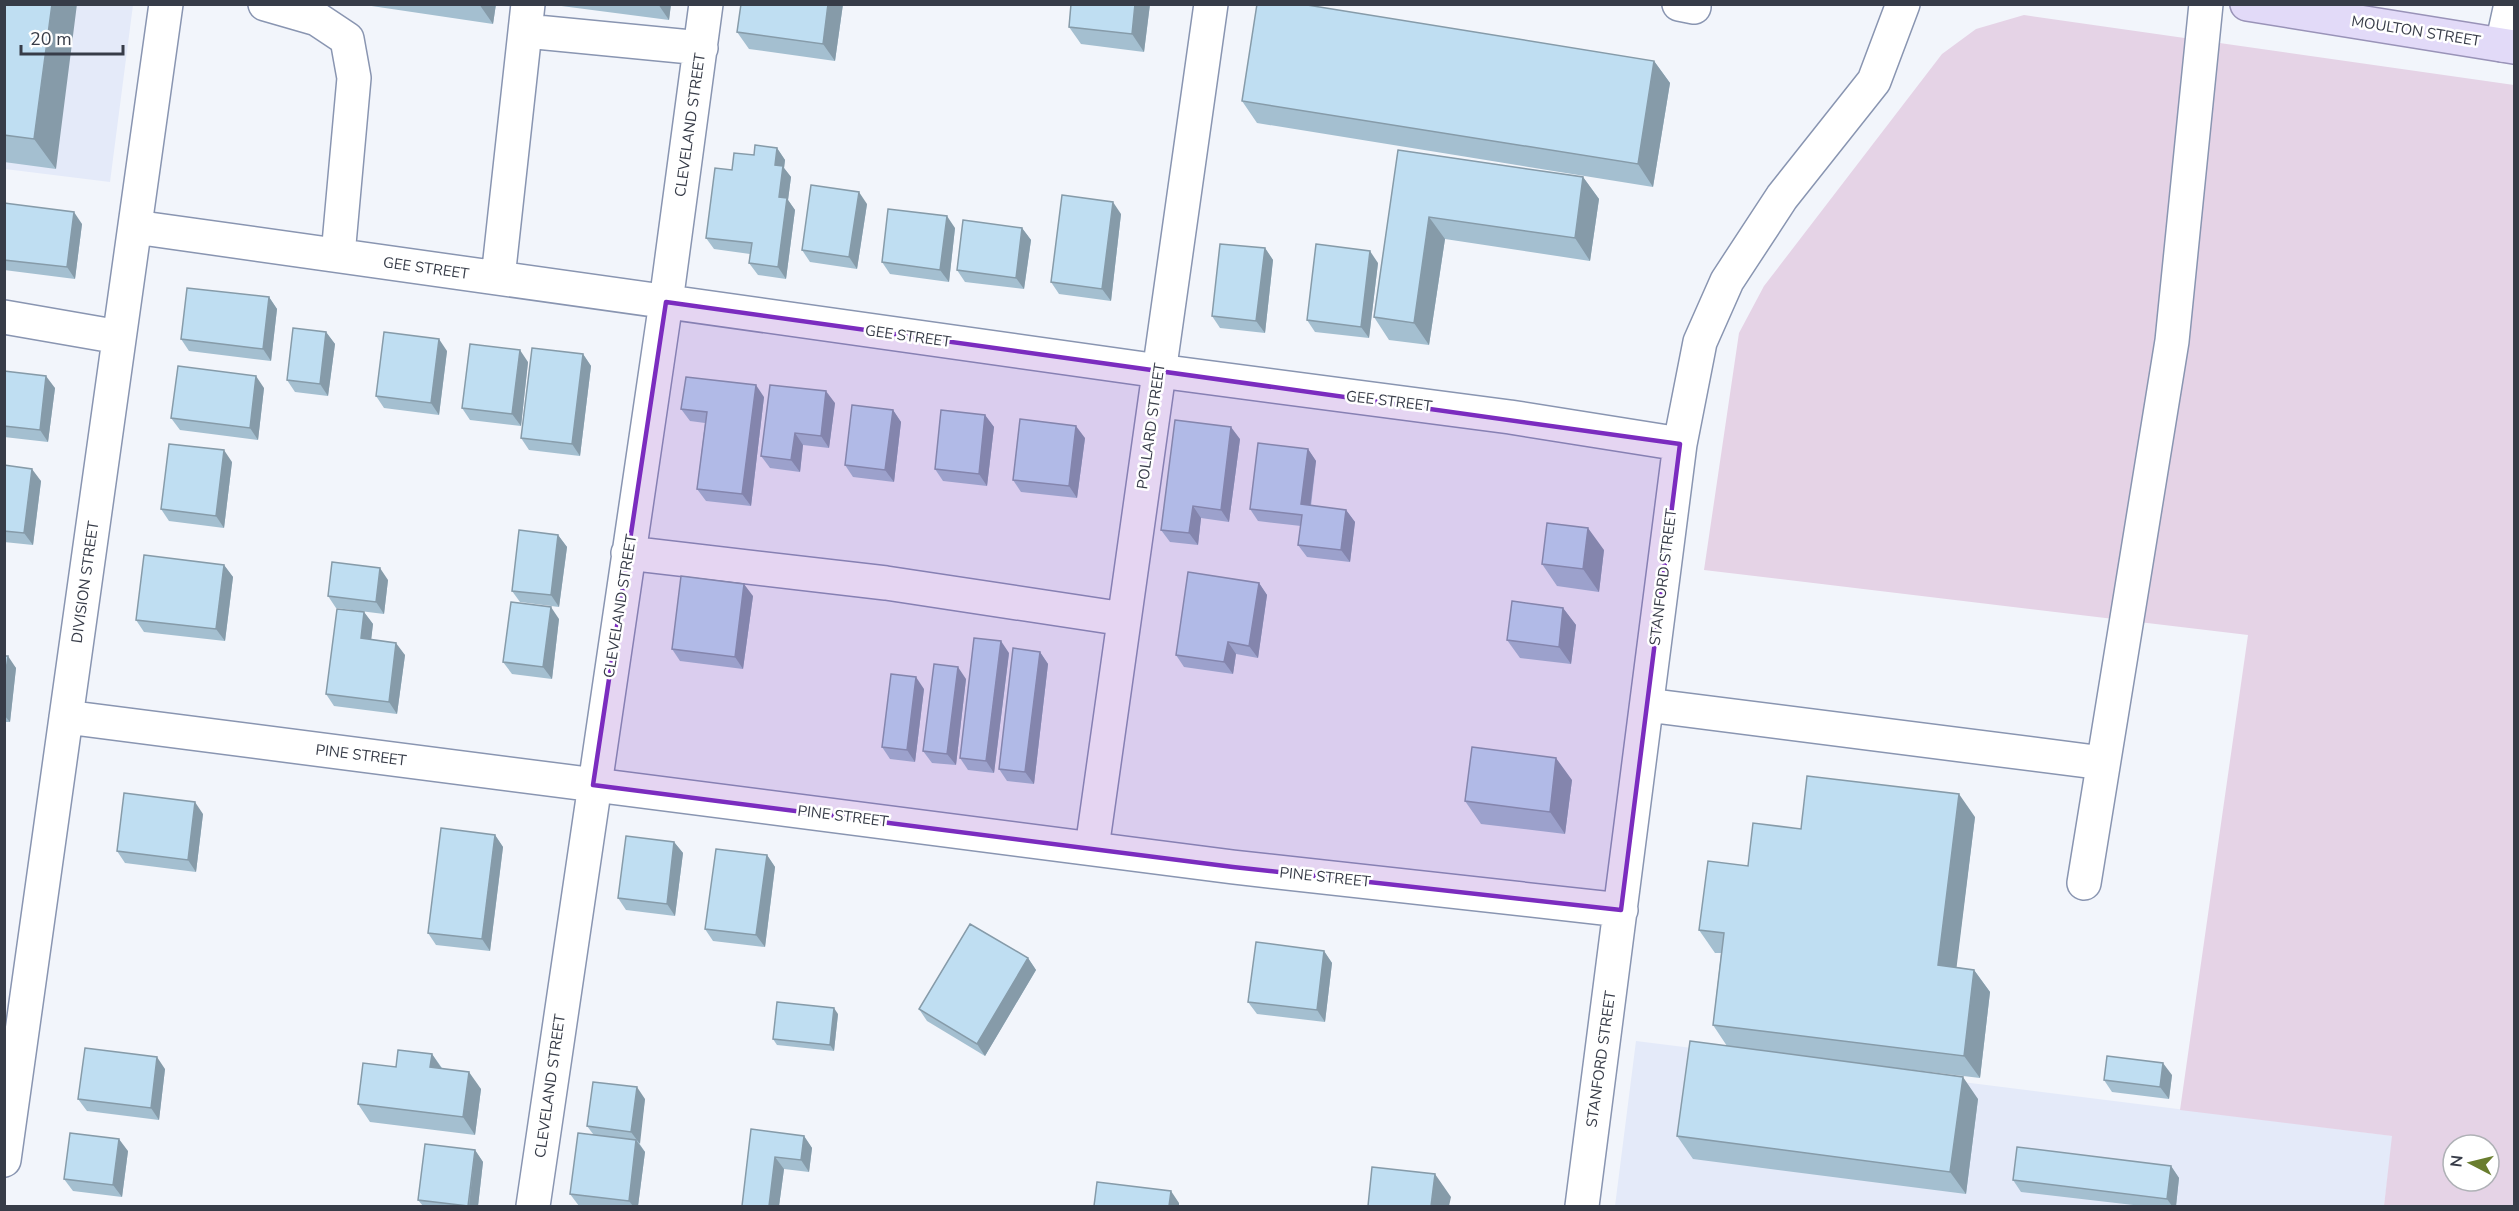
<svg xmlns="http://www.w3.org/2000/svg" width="2519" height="1211" font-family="'Nunito Sans',sans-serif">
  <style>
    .built { fill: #e4eaf9 }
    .green { fill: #e5d3e6; fill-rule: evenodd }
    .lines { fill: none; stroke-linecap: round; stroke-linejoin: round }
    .minor-casing { stroke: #8995b1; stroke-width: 36 }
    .major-casing { stroke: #9993b8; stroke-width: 36 }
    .minor { stroke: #fff; stroke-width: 33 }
    .major { stroke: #e2daf8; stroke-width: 33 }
    .wall { fill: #a4bfd0 }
    .shaded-wall { fill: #869ba9 }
    .building { fill: #bfdef2; stroke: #869ba9; stroke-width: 1.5 }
    .marked { fill: #7b2cbf; fill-opacity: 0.2; stroke: #7b2cbf; stroke-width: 4.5; stroke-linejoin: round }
    .labels { text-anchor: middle; stroke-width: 5; stroke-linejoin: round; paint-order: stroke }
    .street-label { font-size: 15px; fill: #373c48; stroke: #fff }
  </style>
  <rect width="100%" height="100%" fill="#f2f5fb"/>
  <path class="built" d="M5 5H133L110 182 5 169Z
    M1636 1041 2393 1136 2384 1206H1615Z"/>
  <path class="green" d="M2024 15 2514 85V1206H2384L2392 1136 2180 1110 2248 635 1704 570 1739 333 1764 286 1942 54 1976 29ZM2453 1145H2489V1181H2453Z"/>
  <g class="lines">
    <g class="minor-casing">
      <path id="minor" d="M265 4 317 19 347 39 354 78 338 255
        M1679 4 1694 7V4
        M526 31 701 48
        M2502 45 2511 4
        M135 227 1159 371 1510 417 1680 444
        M498 278 528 4
        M4 317 119 337
        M628 553 886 583 1124 619
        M1647 705 2103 763
        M66 717 1233 867 1621 910
        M1092 848 1211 4
        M2084 883 2172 341 2206 4
        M4 1160 166 4
        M533 1206 666 302 706 4
        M1582 1206 1680 444 1700 342 1727 281 1782 197 1874 81 1903 4"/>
    </g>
    <g class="major-casing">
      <path id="major" d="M2247 4 2514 47"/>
    </g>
    <use href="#minor" class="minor"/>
    <use href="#major" class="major"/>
  </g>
  <path class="wall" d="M4 4 56 169 4 162Z
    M358 4H496L493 24Z
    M546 4H671L669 20Z
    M843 4 835 61 749 49 737 32Z
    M1071 4H1150L1144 52 1081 44 1069 27Z
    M1654 61 1670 83 1653 187 1257 123 1242 101Z
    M777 148 785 160 784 168 791 177 788 200 795 210 786 279 758 275 749 263 750 254 714 249 706 238 732 170 754 155Z
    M1398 150 1583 177 1599 199 1590 261 1445 239 1429 345 1389 340 1374 317Z
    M4 203 82 224 75 279 4 270Z
    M867 204 857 269 810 262 802 250Z
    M1121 214 1111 301 1059 294 1051 282Z
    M955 228 949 282 890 274 882 262Z
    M1022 228 1031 240 1024 289 965 282 957 270Z
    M1265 248 1273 260 1265 333 1220 328 1212 316Z
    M1378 263 1369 338 1315 332 1307 320Z
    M269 297 277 309 271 361 189 351 181 339Z
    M326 332 335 344 328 396 295 392 287 380Z
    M447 351 439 415 384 408 376 396Z
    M583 354 591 366 580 456 529 450 521 438Z
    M528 362 521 426 470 420 462 408Z
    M4 371 55 388 48 442 4 437Z
    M264 388 258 440 180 430 171 418Z
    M764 397 751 506 706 501 697 489 705 423 690 421 681 409Z
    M835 403 829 448 803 445 800 472 770 468 761 456Z
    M893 410 901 422 894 482 853 477 845 465Z
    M985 415 994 427 987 486 943 481 935 469Z
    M1085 438 1077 498 1021 492 1013 480Z
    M1240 439 1229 522 1201 518 1198 545 1170 542 1161 530Z
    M1308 449 1316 461 1311 506 1346 510 1355 522 1350 562 1307 557 1298 545 1301 526 1258 521 1250 509Z
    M232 462 224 528 169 521 161 509Z
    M4 465 41 481 33 545 4 542Z
    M558 535 567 547 559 607 520 602 512 591Z
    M1604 550 1599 592 1557 586 1542 564Z
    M224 565 233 577 225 641 144 632 136 620Z
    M388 580 384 614 336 608 328 596Z
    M1259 583 1267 595 1258 658 1236 654 1233 674 1184 667 1176 655Z
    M753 596 743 669 680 661 672 649Z
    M1563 608 1576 625 1571 664 1520 658 1507 640Z
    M364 612 373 624 371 639 405 655 397 714 334 706 326 694Z
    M559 619 552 679 512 674 503 662Z
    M1040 652 1048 664 1034 784 1007 781 999 769Z
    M1009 653 994 773 968 770 960 758Z
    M4 656 16 668 10 722H4Z
    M966 679 956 765 932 763 923 751Z
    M924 689 915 762 890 759 882 747Z
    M1572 780 1565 834 1481 824 1465 801Z
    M203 814 196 872 125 863 117 851Z
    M1975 817 1956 967 1974 970 1990 992 1980 1078 1855 1063 1978 1099 1966 1194 1693 1159 1677 1136 1727 1046 1713 1025 1721 953H1715L1699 930 1748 866 1801 829Z
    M495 835 503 847 490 951 436 945 428 933Z
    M674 842 683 853 675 916 626 910 618 898Z
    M767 855 775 867 765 947 713 941 705 929Z
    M1324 951 1332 963 1325 1022 1257 1014 1248 1002Z
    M1028 958 1036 970 985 1056 927 1021 919 1009Z
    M838 1014 834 1051 777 1045 773 1039Z
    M432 1054 442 1068 481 1089 475 1135 370 1122 358 1104 396 1067Z
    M165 1069 159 1120 87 1111 78 1099Z
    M2172 1075 2169 1099 2112 1092 2104 1080Z
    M645 1099 639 1143 645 1152 638 1206H579L570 1194 593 1134 587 1126Z
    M751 1129 804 1136 812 1148 809 1172 784 1169 779 1206H742Z
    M475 1150 483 1162 478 1206H423L418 1200Z
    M128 1151 122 1197 73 1191 64 1179Z
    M2171 1166 2179 1178 2176 1206H2142L2021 1192 2013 1180Z"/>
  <path class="shaded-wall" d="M52 4H77L56 169 34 139Z
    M479 4H496L493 24Z
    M658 4H671L669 20Z
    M828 4H843L835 61 823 44Z
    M1135 4H1150L1144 52 1132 34Z
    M1654 61 1670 83 1653 187 1638 164Z
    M777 148 785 160 784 168 791 177 788 200 795 210 786 279 778 267 779 197 775 165Z
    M1583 177 1599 199 1590 261 1575 238Z
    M859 192 867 204 857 269 849 257Z
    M1113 202 1121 214 1111 301 1102 289Z
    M74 212 82 224 75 279 67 267Z
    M947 216 955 228 949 282 940 270Z
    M1429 217 1445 239 1429 345 1414 323Z
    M1022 228 1031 240 1024 289 1016 278Z
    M1265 248 1273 260 1265 333 1256 321Z
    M1370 251 1378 263 1369 338 1361 327Z
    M269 297 277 309 271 361 263 349Z
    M326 332 335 344 328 396 320 384Z
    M439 339 447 351 439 415 431 403Z
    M520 350 528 362 521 426 512 414Z
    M583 354 591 366 580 456 572 444Z
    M46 376 55 388 48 442 40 430Z
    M256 376 264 388 258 440 250 428Z
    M756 385 764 397 751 506 742 494Z
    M826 391 835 403 829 448 821 436Z
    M893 410 901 422 894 482 885 470Z
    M985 415 994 427 987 486 979 474Z
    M1076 426 1085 438 1077 498 1069 486Z
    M1231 427 1240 439 1229 522 1221 510Z
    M795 433 803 445 800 472 791 460Z
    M1308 449 1316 461 1309 516 1301 504Z
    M224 450 232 462 224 528 216 516Z
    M32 469 41 481 33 545 24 533Z
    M1193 506 1201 518 1198 545 1189 533Z
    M1346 510 1355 522 1350 562 1341 550Z
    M1588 528 1604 550 1599 592 1583 569Z
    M558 535 567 547 559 607 551 595Z
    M224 565 233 577 225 641 216 629Z
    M380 568 388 580 384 614 376 602Z
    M1259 583 1267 595 1258 658 1249 646Z
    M744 584 753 596 743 669 735 657Z
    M551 607 559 619 552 679 543 667Z
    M1563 608 1576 625 1571 664 1559 647Z
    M364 612 373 624 370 650 361 638Z
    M1001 641 1009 653 994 773 986 761Z
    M1228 642 1236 654 1233 674 1224 662Z
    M396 643 405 655 397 714 389 702Z
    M1040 652 1048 664 1034 784 1025 772Z
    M8 656 16 668 10 722 4 715V685Z
    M958 667 966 679 956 765 947 754Z
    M916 677 924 689 915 762 907 750Z
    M1556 758 1572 780 1565 834 1550 812Z
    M1959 794 1975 817 1954 988 1938 965Z
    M195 802 203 814 196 872 188 860Z
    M495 835 503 847 490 951 482 939Z
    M674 842 683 853 675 916 667 904Z
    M767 855 775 867 765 947 756 935Z
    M1324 951 1332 963 1325 1022 1317 1010Z
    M1028 958 1036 970 985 1056 977 1044Z
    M1974 970 1990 992 1980 1078 1964 1056Z
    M834 1008 838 1014 834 1051 830 1045Z
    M432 1054 444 1072 430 1067Z
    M157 1057 165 1069 159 1120 151 1108Z
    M2163 1063 2172 1075 2169 1099 2160 1087Z
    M469 1072 481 1089 475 1135 463 1117Z
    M1963 1077 1978 1099 1966 1194 1950 1172Z
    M637 1087 645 1099 640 1144 631 1132Z
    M804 1136 812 1148 809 1172 801 1160Z
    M119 1139 128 1151 122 1197 113 1185Z
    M636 1140 645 1152 638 1206H633L629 1201Z
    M475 1150 483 1162 478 1206H469Z
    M775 1157 784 1169 779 1206H769Z
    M2171 1166 2179 1178 2176 1206H2172L2167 1199Z
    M1435 1174 1451 1197 1449 1206H1431Z
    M1171 1191 1179 1203V1206H1169Z"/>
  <path class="building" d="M4 4H52L34 139 4 135Z
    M741 4H828L823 44 737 32Z
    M1071 4H1135L1132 34 1069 27Z
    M1257 4H1301L1654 61 1638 164 1242 101Z
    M755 145 777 148 775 165 783 166 779 197 787 198 778 267 749 263 752 243 706 238 715 168 732 170 734 153 754 155Z
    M1398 150 1583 177 1575 238 1429 217 1414 323 1374 317Z
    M811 185 859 192 849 257 802 250Z
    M1062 195 1113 202 1102 289 1051 282Z
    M4 203 74 212 67 267 4 260Z
    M888 209 947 216 940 270 882 262Z
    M963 220 1022 228 1016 278 957 270Z
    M1220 244 1265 248 1256 321 1212 316Z
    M1316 244 1370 251 1361 327 1307 320Z
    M187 288 269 297 263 349 181 339Z
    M293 328 326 332 320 384 287 380Z
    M384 332 439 339 431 403 376 396Z
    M470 344 520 350 512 414 462 408Z
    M532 348 583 354 572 444 521 438Z
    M178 366 256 376 250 428 171 418Z
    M4 371 46 376 40 430 4 426Z
    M686 377 756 385 742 494 697 489 707 412 681 409Z
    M770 385 826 391 821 436 795 433 791 460 761 456Z
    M852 405 893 410 885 470 845 465Z
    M941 410 985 415 979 474 935 469Z
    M1020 419 1076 426 1069 486 1013 480Z
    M1175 420 1231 427 1221 510 1193 506 1189 533 1161 530Z
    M1258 443 1308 449 1301 504 1346 510 1341 550 1298 545 1302 515 1250 509Z
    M169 444 224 450 216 516 161 509Z
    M4 465 32 469 24 533 4 531Z
    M1547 523 1588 528 1583 569 1542 564Z
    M519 530 558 535 551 595 512 591Z
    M144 555 224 565 216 629 136 620Z
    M332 562 380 568 376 602 328 596Z
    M1188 572 1259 583 1249 646 1228 642 1224 662 1176 655Z
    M681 576 744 584 735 657 672 649Z
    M1512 601 1563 608 1559 647 1507 640Z
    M511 602 551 607 543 667 503 662Z
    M337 609 364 612 361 638 396 643 389 702 326 694Z
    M974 638 1001 641 986 761 960 758Z
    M1013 648 1040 652 1025 772 999 769Z
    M4 656H8L4 685Z
    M934 664 958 667 947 754 923 751Z
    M891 674 916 677 907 750 882 747Z
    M1472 747 1556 758 1550 812 1465 801Z
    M1807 776 1959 794 1938 965 1974 970 1964 1056 1713 1025 1724 933 1699 930 1708 861 1748 866 1753 823 1801 829Z
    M124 793 195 802 188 860 117 851Z
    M441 828 495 835 482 939 428 933Z
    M626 836 674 842 667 904 618 898Z
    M716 849 767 855 756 935 705 929Z
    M970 924 1028 958 977 1044 919 1009Z
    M1256 942 1324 951 1317 1010 1248 1002Z
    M777 1002 834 1008 830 1045 773 1039Z
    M1690 1041 1963 1077 1950 1172 1677 1136Z
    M85 1048 157 1057 151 1108 78 1099Z
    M398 1050 432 1054 430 1067 469 1072 463 1117 358 1104 363 1063 396 1067Z
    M2107 1056 2163 1063 2160 1087 2104 1080Z
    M593 1082 637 1087 631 1132 587 1126Z
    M751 1129 804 1136 801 1160 775 1157 769 1206H742Z
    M70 1133 119 1139 113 1185 64 1179Z
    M578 1133 636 1140 629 1201 570 1194Z
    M425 1144 475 1150 468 1206 418 1200Z
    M2017 1147 2171 1166 2167 1199 2013 1180Z
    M1372 1167 1435 1174 1431 1206H1368Z
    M1097 1182 1171 1191 1169 1206H1094Z"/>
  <path class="marked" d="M666 302 1680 444 1621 910 1233 867 593 785Z"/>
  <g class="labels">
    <g class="street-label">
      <text transform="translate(2416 31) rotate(9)" y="5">MOULTON STREET</text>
      <text transform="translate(690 125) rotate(-82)" y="5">CLEVELAND STREET</text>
      <text transform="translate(426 268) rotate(8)" y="5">GEE STREET</text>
      <text transform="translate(908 336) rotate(8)" y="5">GEE STREET</text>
      <text transform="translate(1389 401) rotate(7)" y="5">GEE STREET</text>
      <text transform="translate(1151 426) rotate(-82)" y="5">POLLARD STREET</text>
      <text transform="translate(1663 577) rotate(-83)" y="5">STANFORD STREET</text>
      <text transform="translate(85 582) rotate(-82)" y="5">DIVISION STREET</text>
      <text transform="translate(620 606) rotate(-81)" y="5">CLEVELAND STREET</text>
      <text transform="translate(361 755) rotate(7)" y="5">PINE STREET</text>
      <text transform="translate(843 816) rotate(7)" y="5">PINE STREET</text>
      <text transform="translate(1325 877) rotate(6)" y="5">PINE STREET</text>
      <text transform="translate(1601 1059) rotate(-82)" y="5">STANFORD STREET</text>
      <text transform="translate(550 1086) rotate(-82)" y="5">CLEVELAND STREET</text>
    </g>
  </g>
  <rect width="2519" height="1211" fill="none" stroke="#373c48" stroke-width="12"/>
  <g transform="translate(2471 1163) rotate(277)"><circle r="28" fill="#ffffff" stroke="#afb1b6" stroke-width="1.5"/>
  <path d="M0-4.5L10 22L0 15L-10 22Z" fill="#697d2e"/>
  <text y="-9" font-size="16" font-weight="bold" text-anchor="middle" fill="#373c48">N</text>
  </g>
  <path d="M21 45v9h102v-9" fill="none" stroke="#373c48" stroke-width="3"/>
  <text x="30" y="45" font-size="18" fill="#373c48" stroke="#ffffff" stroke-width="4.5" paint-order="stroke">20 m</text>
</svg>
